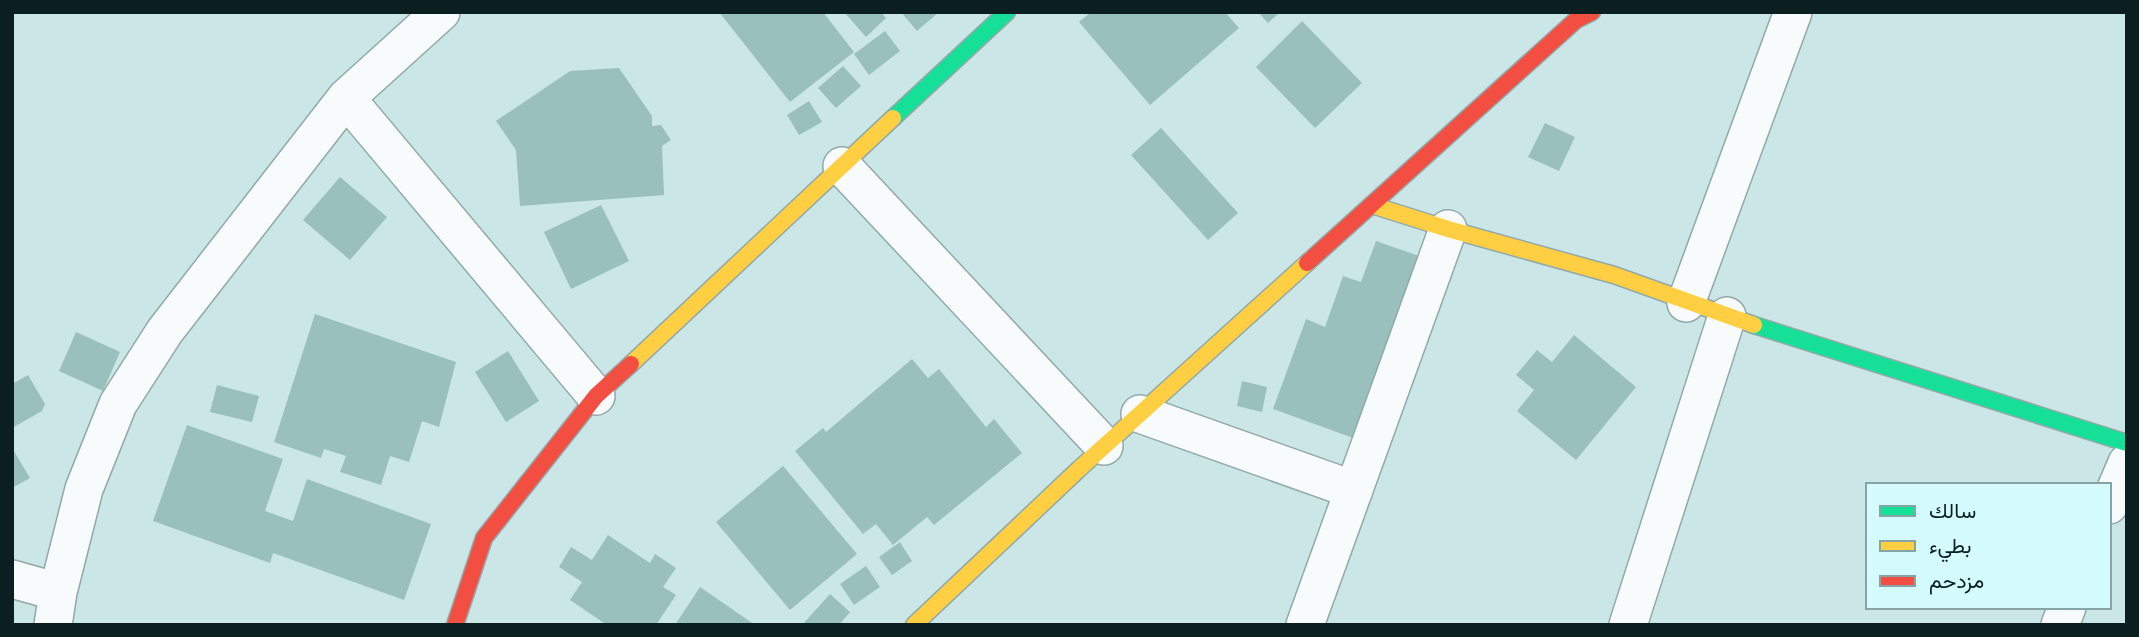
<svg xmlns="http://www.w3.org/2000/svg" width="2139" height="637" font-family="'Fira Sans Condensed',Vazirmatn,sans-serif">
  <style>
    .building { fill: #99c0bd }
    .lines { fill: none; stroke-linecap: round; stroke-linejoin: round }
    .street-casing { stroke: #93a8a9; stroke-width: 40 }
    .fast-casing { stroke: #93a8a9; stroke-width: 19 }
    .slow-casing { stroke: #93a8a9; stroke-width: 19 }
    .jam-casing { stroke: #93a8a9; stroke-width: 19 }
    .street { stroke: #f7fbfb; stroke-width: 37 }
    .fast { stroke: #16e098; stroke-width: 16 }
    .slow { stroke: #ffcf43; stroke-width: 16 }
    .jam { stroke: #f24e42; stroke-width: 16 }
  </style>
  <rect width="100%" height="100%" fill="#cbe6e7"/>
  <path class="building" d="M719 12H823L854 52 790 102Z
    M844 12H881L886 18 866 37Z
    M901 12H939L917 31Z
    M1091 12H1225L1239 28 1150 105 1079 22Z
    M1258 12H1280L1268 23Z
    M1302 21 1362 83 1315 128 1256 67Z
    M885 31 900 51 869 75 854 54Z
    M843 66 861 86 836 108 818 88Z
    M619 68 652 116V126L661 125 671 140 662 146 664 195 520 206 516 150 496 121 570 71Z
    M809 101 822 122 799 135 787 115Z
    M1545 123 1575 137 1559 171 1528 157Z
    M1161 128 1238 213 1208 240 1131 155Z
    M340 177 387 217 350 260 303 220Z
    M601 205 629 261 571 289 544 232Z
    M1376 241 1422 257 1356 439 1273 409 1306 319 1325 327 1343 276 1361 282Z
    M315 314 456 362 439 427 422 421 409 462 390 456 381 485 340 472 346 456 324 449 321 458 274 442Z
    M76 332 120 352 103 391 59 371Z
    M1574 335 1636 387 1576 460 1517 411 1534 390 1516 375 1537 350 1552 362Z
    M508 351 539 401 506 422 475 372Z
    M912 359 928 378 939 369 986 427 994 419 1022 453 934 525 927 517 893 545 876 524 863 534 795 451 823 428 826 432Z
    M28 375 45 404 42 411 12 428V384Z
    M1242 381 1267 387 1262 412 1237 406Z
    M217 385 259 396 252 422 210 412Z
    M187 425 283 459 265 511 293 521 307 479 431 524 404 600 273 553 270 563 153 521Z
    M12 448 30 478 12 488Z
    M783 466 857 554 790 610 716 522Z
    M608 535 650 563 655 554 676 568 663 587 676 595 656 625H607L570 600 582 582 559 567 571 547 592 560Z
    M900 542 912 561 892 575 879 557Z
    M866 566 880 587 854 605 840 584Z
    M700 587 755 625H675Z
    M830 594 850 612 839 625H802Z"/>
  <g class="lines">
    <g class="street-casing">
      <path id="street" d="M441 12 346 98 596 396
        M842 166 1104 446
        M1686 303 1793 12
        M1140 414 1354 490
        M2109 505 2127 463
        M12 579 58 592
        M53 625 58 592 84 489 118 404 165 331 346 98
        M1305 625 1448 229
        M1628 625 1727 316
        M2060 625 2067 607"/>
    </g>
    <g class="fast-casing">
      <path id="fast" d="M893 118 1007 12
        M1754 325 2127 443"/>
    </g>
    <g class="slow-casing">
      <path id="slow" d="M1372 205 1448 229 1614 275 1754 325
        M631 364 893 118
        M914 625 1079 469 1307 263"/>
    </g>
    <g class="jam-casing">
      <path id="jam" d="M1307 263 1576 20 1592 12
        M455 625 484 538 596 396 631 364"/>
    </g>
    <use href="#street" class="street"/>
    <use href="#fast" class="fast"/>
    <use href="#slow" class="slow"/>
    <use href="#jam" class="jam"/>
  </g>
  <rect width="2139" height="637" fill="none" stroke="#0b1f20" stroke-width="28"/>
  <rect x="1866" y="483" width="245" height="126" fill="#d4fcff" stroke="#84a4a6" stroke-width="2"/>
  <rect x="1880" y="506" width="35" height="10" fill="#16e098" stroke="#84a4a6" stroke-width="2"/>
  <text x="1929" y="518" font-size="21" fill="#0b1f20">سالك</text>
  <rect x="1880" y="541" width="35" height="10" fill="#ffcf43" stroke="#84a4a6" stroke-width="2"/>
  <text x="1929" y="553" font-size="21" fill="#0b1f20">بطيء</text>
  <rect x="1880" y="576" width="35" height="10" fill="#f24e42" stroke="#84a4a6" stroke-width="2"/>
  <text x="1929" y="588" font-size="21" fill="#0b1f20">مزدحم</text>
</svg>
